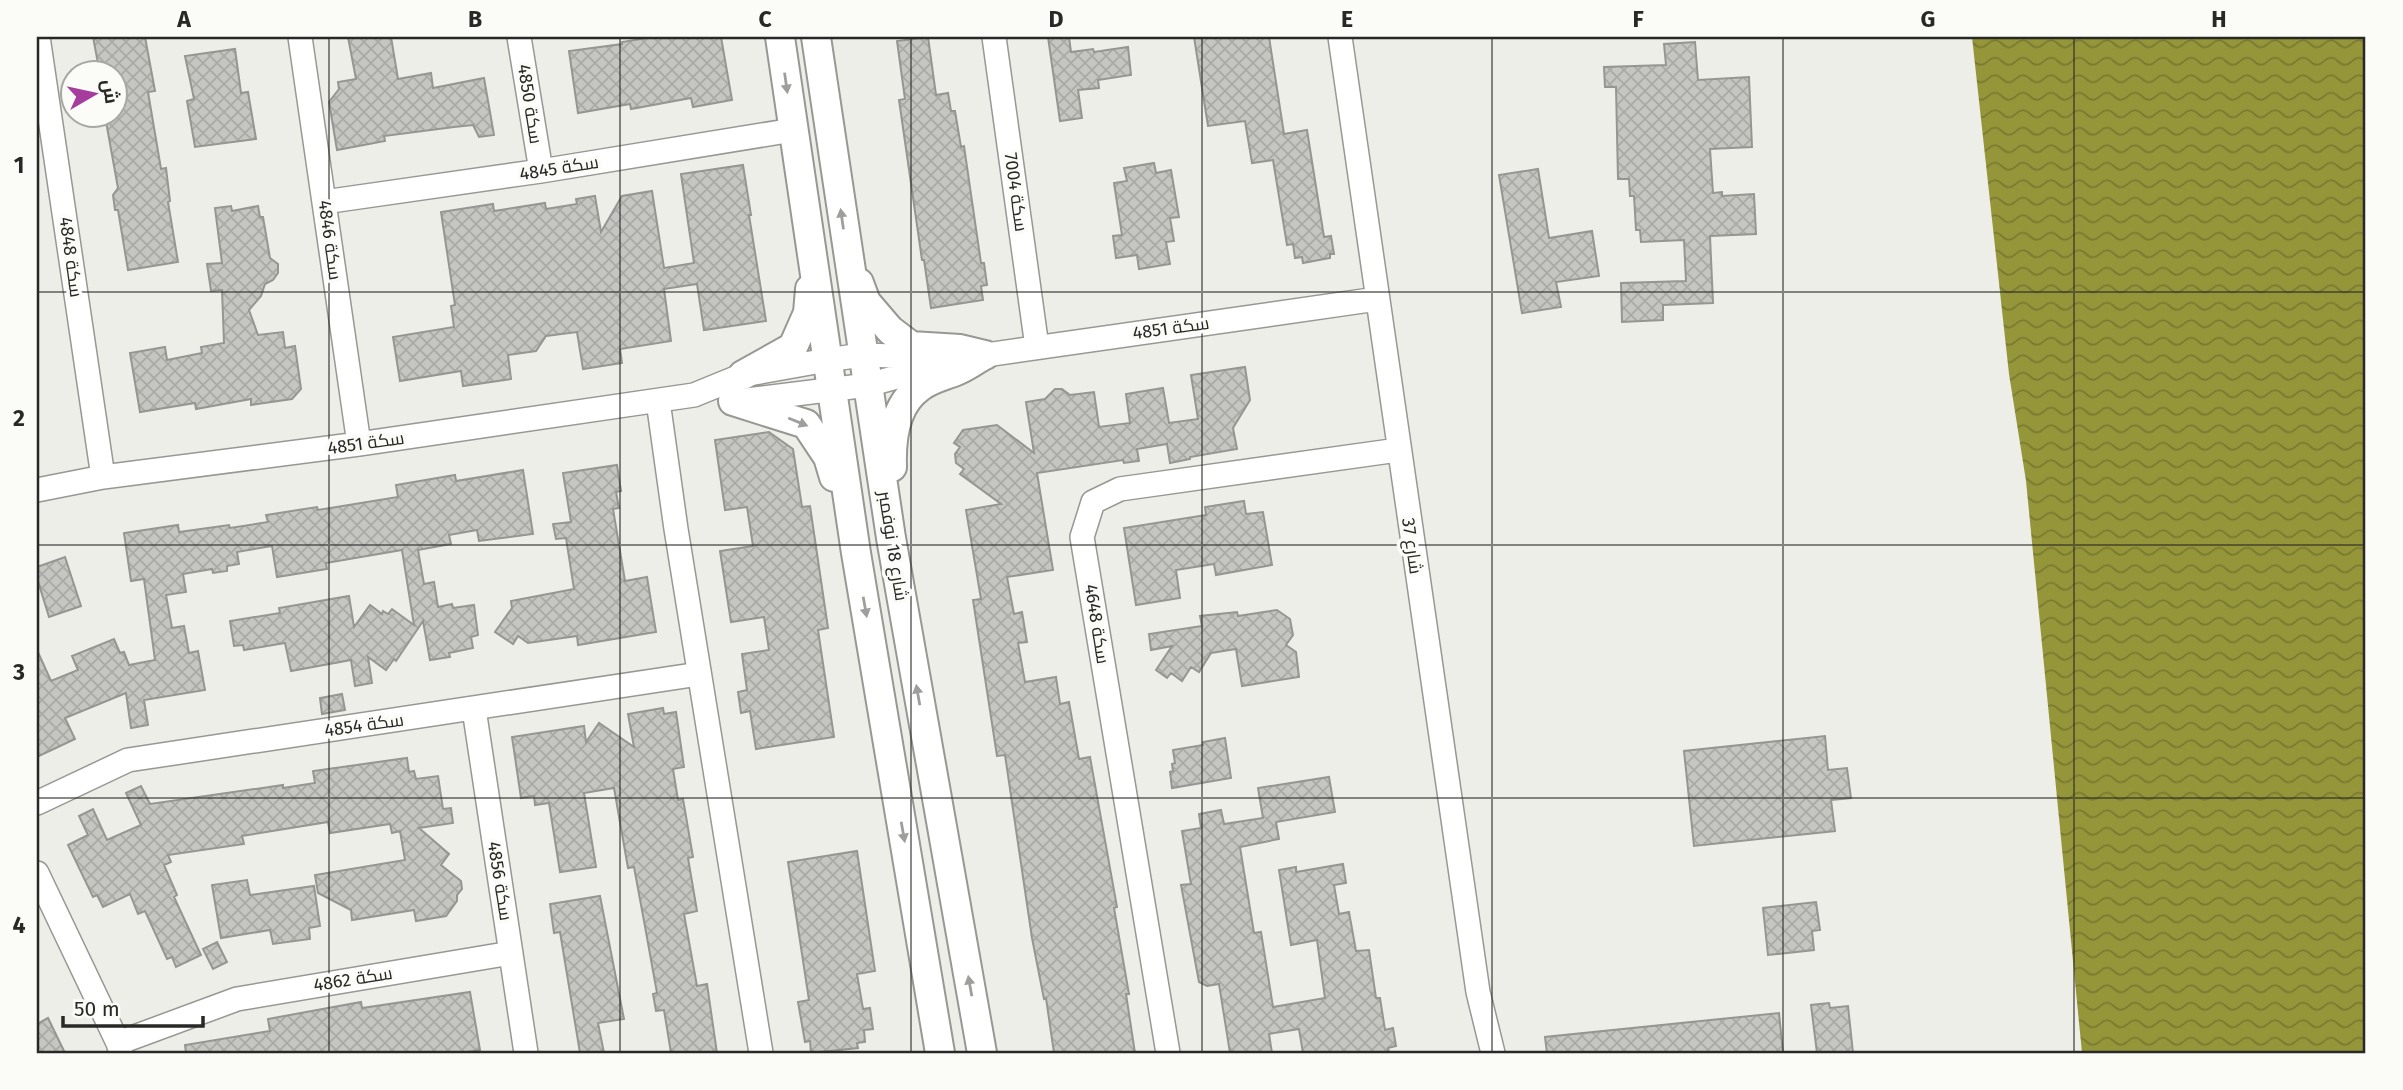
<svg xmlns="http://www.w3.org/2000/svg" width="2403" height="1090" font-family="'Fira Sans',Cairo,sans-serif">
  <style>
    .water { fill: url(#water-waves) }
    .building { fill: url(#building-cross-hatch); stroke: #959691; stroke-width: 2 }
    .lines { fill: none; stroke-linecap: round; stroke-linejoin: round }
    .minor-casing { stroke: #979793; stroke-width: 26 }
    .major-casing { stroke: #979793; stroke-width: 32 }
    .minor { stroke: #fff; stroke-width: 23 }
    .major { stroke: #fff; stroke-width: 28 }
    .oneway { fill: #9e9e9d }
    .grid { fill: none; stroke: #282826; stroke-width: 2; stroke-opacity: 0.55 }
    .labels { text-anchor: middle; stroke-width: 7; stroke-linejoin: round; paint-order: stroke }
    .street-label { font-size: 18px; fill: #282826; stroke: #fbfbf7 }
    .neatline { fill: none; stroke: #282826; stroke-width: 2.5 }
    .grid-label { font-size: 23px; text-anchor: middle; font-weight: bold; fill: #282826 }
  </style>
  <defs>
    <pattern id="water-waves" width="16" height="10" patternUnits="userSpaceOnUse" patternTransform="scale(1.75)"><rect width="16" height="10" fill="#95963a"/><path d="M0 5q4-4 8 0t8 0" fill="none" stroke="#7a7a31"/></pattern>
    <pattern id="building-cross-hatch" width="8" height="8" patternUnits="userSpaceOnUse" patternTransform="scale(1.75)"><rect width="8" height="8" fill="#c5c5c1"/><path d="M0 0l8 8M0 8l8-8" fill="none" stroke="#a9a9a6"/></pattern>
  </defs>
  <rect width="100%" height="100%" fill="#eeeee9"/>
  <path class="water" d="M1972 37H2366V1053H2082L2026 481 2009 374Z"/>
  <path class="building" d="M93 37H145L155 91 148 92 161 169 166 168 170 201 168 202 178 262 128 270 118 210H115L113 195 118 188 105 116H116V74H100Z
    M348 37H391L398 79 431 73 433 88 484 78 494 135 479 137 473 125 454 127 384 136 385 141 337 150 329 102 339 89 338 82 356 79Z
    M653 37H721L732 100 693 107 691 98 631 109 630 104 578 113 569 51 622 44V42Z
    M928 37 936 95 948 93 951 111H955L961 147 964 146 981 263H984L987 285 981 286 983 300 931 308 924 260H922L899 100 905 99 897 41Z
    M1048 37H1069L1071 52 1093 49 1094 52 1128 47 1131 75 1098 80 1099 88 1078 90 1082 118 1060 121Z
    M1194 37H1269L1284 134 1307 130 1324 237 1331 236 1334 254H1330V258L1303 263 1302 257 1295 258 1293 244 1287 245 1273 160 1252 163 1245 121 1208 126Z
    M1695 42 1698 80 1749 77 1752 147 1710 149 1713 193 1722 192V196L1754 194 1756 234 1710 236 1713 303 1663 305V320L1622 322 1621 283 1686 281 1684 240 1641 242 1640 230H1636L1634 196H1630L1629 179H1618L1616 87H1605L1604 67 1666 65 1664 44Z
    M235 49 241 93 248 92 256 139 195 147 187 101 194 99 185 56Z
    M1154 163 1156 173 1171 170 1179 217 1170 218 1174 241 1166 242 1170 264 1139 269 1137 255 1116 258 1113 236 1122 235 1114 183 1127 181 1124 168Z
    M743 165 751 215H749L766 321 704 330 697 284 664 289 671 341 620 349 622 363 583 369 577 332 546 336 536 351 508 355 511 379 463 386 461 371 400 381 393 337 454 327 451 306 455 305 441 212 493 204 494 211 545 203 546 209 577 204 576 199 595 196 601 232 622 196 652 191 664 268 694 263 681 174Z
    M1538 169 1549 238 1592 231 1599 276 1556 282 1561 307 1522 313 1499 175Z
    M231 206 232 211 258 206 260 217H263L270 258 278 264V273L273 280 265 284 261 296 249 310 258 335 283 332 285 348 295 346 301 389 292 399 251 405V399L196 409 195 403 140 412 130 353 165 347 167 360 202 353 201 347 224 343 222 290 211 291 207 264 222 263 215 208Z
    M1245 367 1250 400 1233 428 1237 449 1190 457V459L1170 463 1167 444 1137 449 1139 461 1124 463 1123 460 1037 473 1053 570 1007 577 1014 614 1022 612 1027 642 1018 643 1025 682 1056 677 1060 704 1069 702 1079 759 1090 757 1117 907 1114 908 1129 994H1126L1135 1053H1054L1046 998 1044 999 1032 938 1005 755 997 756 973 600 981 599 966 510 1001 504 960 474 964 469 956 463 955 454 960 447 954 443 963 430 997 425 1034 453 1026 402 1045 399 1055 389H1062L1070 395 1094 392 1099 427 1130 423 1126 394 1163 388 1169 423 1198 419 1191 375Z
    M769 432 793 449 802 507 810 506 828 628 818 630 834 737 756 749 750 711 741 713 738 692 747 690 742 654 769 650 764 617 731 622 720 551 753 546 747 507 725 510 715 440Z
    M617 465 621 491 616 492 619 508 613 509 625 581 647 577 656 632 578 645 577 636 528 643 518 636 513 644 495 632 512 608 511 601 574 589 566 538 556 539 553 524 571 522 563 473Z
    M523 470 533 534 479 541 477 530 449 535 451 544 418 550 424 584 434 582 438 607 452 604 453 608 474 605 478 635 471 637 473 648 449 653 450 657 430 660 423 621 396 661 394 659 386 670 368 657 372 683 355 686 351 660 291 671 285 643 244 650 243 645 234 646 230 621 280 613 279 608 349 596 354 627 370 605 382 614 383 611 388 614 392 609 414 625 402 550 326 563 327 569 277 577 272 546 237 552 239 564 227 566V571L213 573 212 569 183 574 186 592 166 595 172 628 184 626 189 653 198 651 205 690 144 700 148 725 131 728 126 693 65 718 75 739 37 757V650L51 681 78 670 72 656 114 639 120 653 124 652 129 665 155 660 144 579 131 581 124 533 178 525 179 532 229 525 230 528 268 522 266 515 317 507 318 510 398 497 396 485 455 475 456 481Z
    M1244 501 1246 514 1263 512 1272 565 1216 575 1214 564 1176 570 1180 598 1136 605 1124 528 1206 515 1205 507Z
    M65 557 81 606 49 617 37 578V567Z
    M1277 610 1290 619 1293 635 1286 645 1296 652 1299 677 1242 686 1236 649 1211 653 1199 672 1191 667 1182 681 1171 673 1167 678 1156 670 1172 646 1151 650 1149 634 1202 626 1200 616 1237 612 1238 616Z
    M342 694 345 710 322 714 320 698Z
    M663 708 664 714 676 712 684 767 673 769 678 800 683 799 693 857 688 858 697 911 684 914 697 986 707 984 717 1053H671L664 1010 656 1011 653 994 657 993 644 921 634 867 628 868 614 788 584 793 596 867 560 872 549 803 535 805 534 796 521 798 512 737 584 726 586 742 599 723 634 747 628 714Z
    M1825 736 1828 770 1847 768 1851 798 1831 800 1835 831 1694 846 1684 751Z
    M1225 738 1231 778 1172 788 1170 772 1173 771 1172 764 1175 763 1173 750 1203 745V742Z
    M407 758 409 772 414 771 416 779 438 776 443 809 451 808 453 823 419 828 449 854 441 865 461 881 462 889 457 895V901L446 916 416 921 414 910 352 920 351 910 318 893 315 875 405 860 400 831 392 833 390 824 330 833 328 822 242 836 244 844 168 855 171 862 164 865 177 895 174 897 201 955 176 967 172 957 167 959 145 911 138 914 130 894 103 907 97 895 93 897 68 845 88 835 79 816 93 809 107 840 141 825 126 793 141 786 150 804 283 785V788L315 783 313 771Z
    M1329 777 1335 812 1276 822 1279 839 1240 847 1254 933 1261 932 1273 1007 1325 998 1317 940 1291 945 1279 870 1296 867V872L1343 864 1346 883 1334 885 1339 914 1349 912 1356 951 1369 950 1376 998H1380L1385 1030 1393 1028 1396 1046 1388 1048 1389 1053H1303L1299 1029 1269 1034 1272 1053H1230L1219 984 1207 986 1199 982 1181 885 1191 884 1182 831 1201 828 1199 814 1221 810 1224 824 1263 818 1258 788Z
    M857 851 875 971 857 974 863 1009 870 1008 873 1029 864 1030 865 1042 857 1043 858 1048 811 1053 810 1041 805 1042 798 1002 809 1000 788 862Z
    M247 880 250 895 314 886 320 926 309 928 310 939 273 944 270 930 221 938 212 885Z
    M600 896 624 1019 598 1023 604 1053H580L560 932 554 933 550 904Z
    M1816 902 1820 930 1812 931 1814 950 1768 955 1763 908Z
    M217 942 227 962 213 969 203 949Z
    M470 992 480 1050 461 1053H186L185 1045 270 1031 268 1019 361 1002 362 1008Z
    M1829 1003 1830 1008 1848 1006 1853 1053H1817L1811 1005Z
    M1779 1013 1783 1053H1547L1545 1037Z
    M48 1018 65 1053H37V1024Z"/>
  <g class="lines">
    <g class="minor-casing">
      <path id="minor" d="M38 37 103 477
        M300 37 359 444
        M519 37 541 171
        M994 37 1037 347
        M1340 37 1478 992 1493 1053
        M324 202 541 171 793 130
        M658 401 676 529 761 1053
        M738 401 868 385 965 358 1377 299
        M37 490 103 477 359 444 694 395 743 375 827 360 862 355 930 357
        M474 709 526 1053
        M37 803 128 760 699 674
        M37 873 118 1043 121 1053
        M118 1043 237 999 511 953
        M1168 1053 1082 537 1093 502 1120 489 1398 450"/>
    </g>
    <g class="major-casing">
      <path id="major" d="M780 37 856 553 940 1053
        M816 37 891 538 982 1053
        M859 283 866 302 890 330 911 346 960 349 985 355
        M743 375 793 347 808 313 810 289
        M733 401 806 424 828 457 834 477
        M892 467C891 439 894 405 920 387 930 379 944 376 956 371 966 367 975 360 985 355"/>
    </g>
    <use href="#minor" class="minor"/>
    <use href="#major" class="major"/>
  </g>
  <defs><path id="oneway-solid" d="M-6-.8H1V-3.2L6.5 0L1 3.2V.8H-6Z" transform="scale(1.75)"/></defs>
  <g class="oneway">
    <use href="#oneway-solid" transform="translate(786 83) rotate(82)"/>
    <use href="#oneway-solid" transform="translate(842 219) rotate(-98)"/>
    <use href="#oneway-solid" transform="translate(798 422) rotate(22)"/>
    <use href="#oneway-solid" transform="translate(865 607) rotate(80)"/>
    <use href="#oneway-solid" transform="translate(918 695) rotate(-100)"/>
    <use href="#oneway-solid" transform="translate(903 832) rotate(80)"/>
    <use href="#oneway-solid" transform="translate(970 986) rotate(-100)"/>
  </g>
  <path class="grid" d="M329 37V1053M620 37V1053M911 37V1053M1202 37V1053M1492 37V1053M1783 37V1053M2074 37V1053M37 292H2366M37 545H2366M37 798H2366"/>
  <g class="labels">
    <g class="street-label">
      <text transform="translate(530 104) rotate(81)" y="6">سكة 4850</text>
      <text transform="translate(559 168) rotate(-9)" y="6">سكة 4845</text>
      <text transform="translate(1016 192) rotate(82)" y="6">سكة 7004</text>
      <text transform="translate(330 240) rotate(82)" y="6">سكة 4846</text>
      <text transform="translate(71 257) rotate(82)" y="6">سكة 4848</text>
      <text transform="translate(1171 328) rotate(-8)" y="6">سكة 4851</text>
      <text transform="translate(366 443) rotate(-8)" y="6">سكة 4851</text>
      <text transform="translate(893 546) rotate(81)" y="6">شارع 18 نوفمبر</text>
      <text transform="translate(1412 546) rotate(82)" y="6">شارع 37</text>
      <text transform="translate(1097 624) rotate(81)" y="6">سكة 4648</text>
      <text transform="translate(364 725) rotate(-8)" y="6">سكة 4854</text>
      <text transform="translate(500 881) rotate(81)" y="6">سكة 4856</text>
      <text transform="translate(353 979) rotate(-9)" y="6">سكة 4862</text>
    </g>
  </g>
  <rect width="2403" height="1090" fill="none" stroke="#fbfbf7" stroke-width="77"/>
  <g transform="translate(94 94) rotate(81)"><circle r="33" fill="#fbfbf7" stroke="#a7a7a3" stroke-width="2"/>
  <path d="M0-5L12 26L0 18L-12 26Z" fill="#a53c9e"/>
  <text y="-10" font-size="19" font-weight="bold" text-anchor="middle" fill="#282826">ش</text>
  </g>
  <path d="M63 1016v10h140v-10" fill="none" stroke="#282826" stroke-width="3.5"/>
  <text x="74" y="1016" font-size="21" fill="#282826" stroke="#fbfbf7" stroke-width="5" paint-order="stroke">50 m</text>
  <rect x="38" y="38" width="2326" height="1014" class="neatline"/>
  <g class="grid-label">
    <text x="184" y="27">A</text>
    <text x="475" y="27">B</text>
    <text x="765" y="27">C</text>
    <text x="1056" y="27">D</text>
    <text x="1347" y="27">E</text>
    <text x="1638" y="27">F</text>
    <text x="1928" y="27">G</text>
    <text x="2219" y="27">H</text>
    <text x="19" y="173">1</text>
    <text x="19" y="426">2</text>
    <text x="19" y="680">3</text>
    <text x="19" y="933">4</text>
  </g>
</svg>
